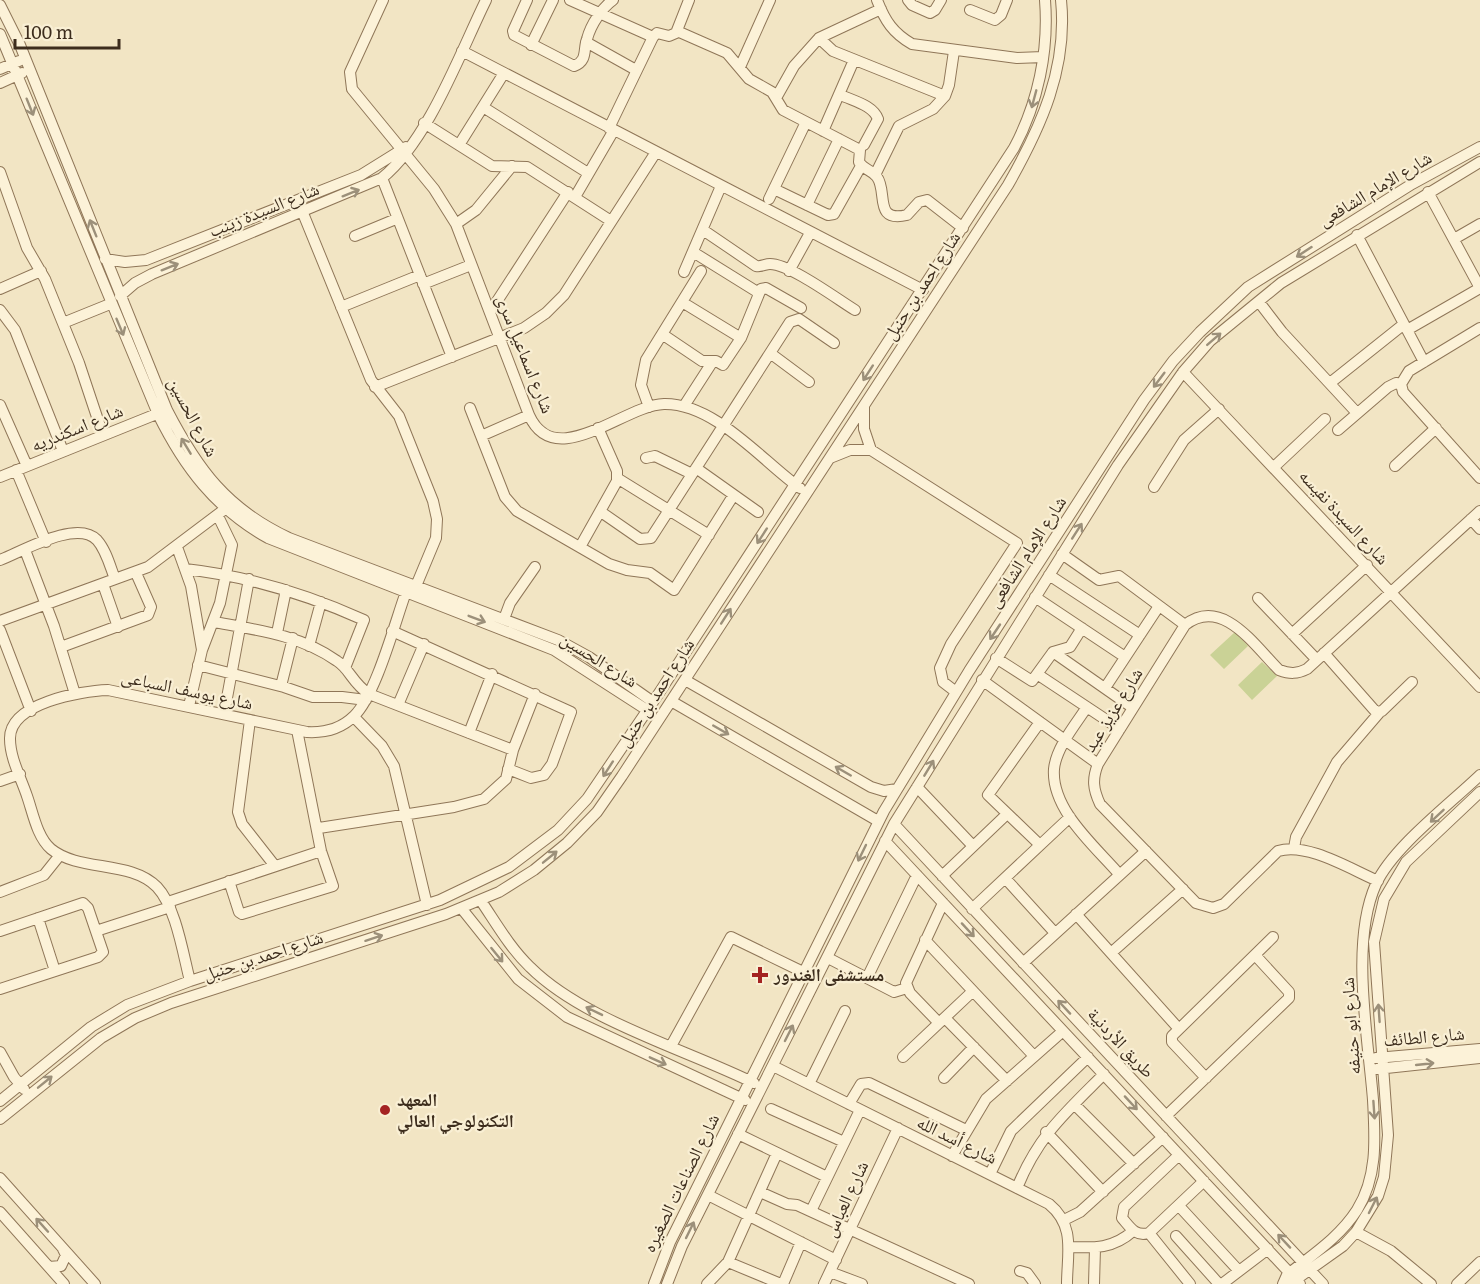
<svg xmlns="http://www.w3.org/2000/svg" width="1480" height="1284" font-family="Literata,'Noto Naskh Arabic',serif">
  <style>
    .green { fill: #cad296 }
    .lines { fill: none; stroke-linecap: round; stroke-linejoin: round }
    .minor-casing { stroke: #8f7658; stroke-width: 12 }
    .minor { stroke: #fcf2d8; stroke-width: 10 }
    .oneway { stroke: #9c907a }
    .poi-dot { fill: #a42322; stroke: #f9efd4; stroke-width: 2 }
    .labels { text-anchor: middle; stroke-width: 4.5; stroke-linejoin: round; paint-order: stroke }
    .street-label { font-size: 18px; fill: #3d2d1d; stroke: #f9efd4 }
    .poi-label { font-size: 18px; font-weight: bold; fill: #3d2d1d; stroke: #f9efd4; text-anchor: start }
  </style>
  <rect width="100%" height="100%" fill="#f2e5c4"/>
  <path class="green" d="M1235 632 1248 646 1224 669 1210 655Z
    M1262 662 1277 676 1252 700 1238 685Z"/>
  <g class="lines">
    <g class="minor-casing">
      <path id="minor" d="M383 0 350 72 352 89 434 189 456 224 529 415C555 473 624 405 664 404 715 403 762 461 800 488
        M527 0 513 31 514 35 574 66C588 61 583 49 587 39 591 24 602 8 613 0
        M570 0 653 37
        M877 0C885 21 893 33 912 44L1017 58 1043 57
        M908 0 912 5 930 13 935 10 941 0
        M0 5 20 45 167 410C198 470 227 509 289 538L558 640 589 657 653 702
        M970 10 995 20 1001 15 1007 0
        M677 31 727 53 749 79 772 92 783 110 860 150 859 162C864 170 872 170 877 177 888 192 873 223 907 215L919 202 927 200 963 228
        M0 34 158 414C184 467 216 509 268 538L554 650 647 710
        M819 38 833 51 945 96
        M586 42 636 70
        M531 45 553 0
        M462 51 923 290
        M740 67 770 0
        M0 69 19 61
        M0 83 22 73
        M841 95C853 101 873 105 878 119L864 145
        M776 98 794 66 819 38 881 9
        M483 107 588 173
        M424 123 492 166 527 167 611 221
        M609 128 653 37 657 33 669 36 676 33 689 0
        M823 131 854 60
        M459 145 504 73
        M0 172 27 248 45 279 79 363 103 435
        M875 175 899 126 933 109 945 96 949 85 954 51
        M382 178 452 357
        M774 189 828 215 834 214 861 166
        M575 197 614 130
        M769 199 806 122
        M298 201 371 380 399 416 433 501 437 519 436 538 416 586
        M807 205 839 139
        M456 224 476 210 512 166
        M703 230 756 266C762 267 765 264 770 264 790 264 837 299 855 310
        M1357 235 1424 362
        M355 236 396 219
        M1454 239 1480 224
        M693 252 759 293
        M105 259 125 262 146 260 361 175 406 147
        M789 271 810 233
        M684 272 721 186
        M423 284 471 265
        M0 289 41 271
        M120 296 135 283 152 274 382 178C428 141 460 53 486 0
        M682 302 741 338
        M1259 302 1282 332 1357 413
        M341 307 420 275
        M0 310 15 330 63 451
        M490 312 568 192
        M63 323 110 304
        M1480 328 1409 371 1401 384 1403 392 1480 478
        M1407 330 1480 288 1428 192
        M662 334 702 361H716L723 365 741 338 761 289 766 288 801 308
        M770 353 809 382
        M1183 372 1480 687
        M1330 383 1404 324
        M375 387 524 328 546 313 564 295 656 152
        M0 405 27 466
        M684 406 713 361
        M649 407 641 385 646 360 701 271
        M864 407V429L871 450
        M470 408 505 497 517 511 609 564 627 570 650 573 674 590 733 496
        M1338 430 1388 387 1396 383 1401 384
        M481 436 529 415
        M646 458 655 456 692 474
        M830 458 850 450H871L1017 543 951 644 940 668 943 682 956 692
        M1395 466 1436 428
        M1274 467 1325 419
        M696 468 758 512
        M16 470 46 542
        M0 477 164 411
        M617 478 709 535
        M1154 487 1184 440 1219 409
        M601 512 640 539 651 538 790 322 799 319 834 343
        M1471 519 1480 529
        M177 547 191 586 202 650
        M580 547 617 481V471L598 428
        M25 550 54 626 75 694
        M1062 554 1099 580 1119 576 1185 625
        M0 560C23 551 77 519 97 540 106 550 110 566 115 579
        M185 569C248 576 306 594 364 620L345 668
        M1049 575 1140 635
        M103 584 118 627
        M1035 597 1125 657
        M1258 598 1317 660
        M504 619 510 603 535 567
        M0 621 148 567 225 509
        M214 622C258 630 300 635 337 661 350 669 352 683 369 694L513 750
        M0 630 31 711
        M392 631 571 712 552 764 544 775 531 778 508 769
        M277 633 286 590
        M1292 634 1367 565
        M309 646 321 602
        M61 647 148 615 151 607 136 573
        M1053 652 1133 708
        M1324 653 1376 712 1382 711 1412 682
        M996 658 1032 681 1053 652 1070 647 1082 628
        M198 665 284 687 313 697H342L366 700
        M1037 674 1120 729
        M685 680 871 787 884 791 897 789
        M982 680 1098 764
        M281 686 293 638
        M1105 688 1159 606
        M671 701 878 821
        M398 705 424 644
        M189 706 202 650 220 603 232 545 218 516
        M1087 707C1075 725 1056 748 1054 769 1051 810 1096 847 1119 874
        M224 714 249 579
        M354 717 382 746 394 766 427 905
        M250 720 238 812 242 824 275 866
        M1040 722 988 795 1040 845
        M469 733 492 674
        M0 781 20 774
        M917 787 973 846
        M894 824 1323 1284
        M319 828 454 807 484 799 506 779 513 750 535 694
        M885 841 1300 1284
        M1294 848 1296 837 1337 762 1379 713
        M942 876 1006 815
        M1005 878 1055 933
        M229 881 239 912 242 914 333 886 321 851 297 730
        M1378 881C1350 869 1307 842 1278 851L1224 904 1213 908 1196 903 1100 804C1093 789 1092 779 1098 764L1185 625C1222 596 1254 645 1279 670 1290 674 1297 674 1307 669L1480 511
        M0 892 44 875 60 855
        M481 901C496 923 510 948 530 967 583 1020 685 1049 754 1083
        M168 902 321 851
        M462 909 518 979 567 1017 745 1100
        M972 909 1070 817
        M1076 914 1179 1029
        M38 918 55 971
        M0 931 83 903 88 908 103 952 98 957 0 989
        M96 931 170 907
        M925 940 1034 1056
        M1111 953 1183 889
        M828 958 894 992 907 988
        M1023 963 1146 851
        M867 978 917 875
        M190 981C183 954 176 907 157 887 131 860 79 872 51 849 37 837 33 813 27 796 21 778 10 758 10 739 9 703 81 691 108 690L307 732C325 733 341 729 354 716 376 695 395 622 406 592
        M945 1018 1007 1081
        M939 1023 910 993 906 983 943 903
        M671 1046 731 937 803 972
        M0 1052 14 1077 24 1089
        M903 1057 973 991
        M1376 1058 1480 1049
        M773 1066 1049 1204C1076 1226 1067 1254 1067 1284
        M1377 1069 1480 1058
        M944 1078 974 1047
        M1206 1078 1172 1042V1036L1273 937
        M809 1084 845 1011
        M0 1101 91 1027 127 1005 190 981 440 900 509 867 558 830 587 799 659 693 1014 148C1038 103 1049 51 1045 0
        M849 1104 861 1084 869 1083 966 1130
        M1074 1104 1134 1164
        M771 1109 844 1142
        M1166 1116 1289 998V992L1255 955
        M0 1119 101 1038 135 1018 171 1003 446 914 499 892 534 870 567 843 597 812 622 776 1008 185C1041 127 1068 68 1061 0
        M1046 1132 1103 1192
        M738 1134 827 1177
        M1179 1155 1124 1207 1122 1218C1130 1227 1135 1237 1149 1233L1204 1181
        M952 1156 986 1099 1063 1031
        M990 1174 1011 1131 1088 1057
        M0 1178 95 1284
        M1017 1188C1038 1136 1065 1113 1104 1074
        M760 1192 787 1204 797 1205 969 1284
        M708 1195 836 1260
        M1179 1206 1239 1271
        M811 1211 860 1110
        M0 1212 64 1284
        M1064 1220 1080 1212 1163 1137
        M1356 1232 1391 1251 1431 1284
        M1149 1233 1190 1284
        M1176 1236 1219 1284
        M1069 1247C1094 1248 1113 1249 1133 1231
        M728 1262 781 1284
        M49 1267 61 1266 66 1255 63 1249
        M1020 1271 1027 1273 1035 1284
        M830 1272 862 1284
        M1291 1283 1343 1246 1356 1232 1378 1196 1384 1177 1388 1135 1374 942 1384 899 1406 862 1480 792
        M654 1284 670 1242 884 811 969 671 1144 400 1173 361 1200 332 1248 287 1412 184 1480 147
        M667 1284 682 1246 894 824 1118 465 1183 372 1210 341 1281 283 1480 162
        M707 1284 728 1262 777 1153
        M783 1284 801 1242
        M824 1284 898 1128
        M1094 1284 1095 1248
        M1222 1284 1268 1249
        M1283 1284 1287 1275C1312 1255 1339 1238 1357 1210 1378 1176 1375 1138 1373 1100 1368 1036 1350 942 1376 884 1393 847 1450 804 1480 775
        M1457 1284 1480 1262"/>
    </g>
    <use href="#minor" class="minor"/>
  </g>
  <defs><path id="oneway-shaft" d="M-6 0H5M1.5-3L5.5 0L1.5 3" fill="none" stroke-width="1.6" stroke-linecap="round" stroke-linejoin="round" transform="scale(1.5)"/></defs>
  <g class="oneway">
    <use href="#oneway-shaft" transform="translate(1034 99) rotate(105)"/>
    <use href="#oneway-shaft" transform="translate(30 107) rotate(68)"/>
    <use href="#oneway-shaft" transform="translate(351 193) rotate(-22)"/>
    <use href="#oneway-shaft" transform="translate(93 228) rotate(-112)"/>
    <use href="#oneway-shaft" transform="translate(1304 252) rotate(147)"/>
    <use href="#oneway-shaft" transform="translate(170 267) rotate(-22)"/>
    <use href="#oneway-shaft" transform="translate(120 327) rotate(67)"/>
    <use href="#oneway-shaft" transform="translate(1214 339) rotate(-41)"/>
    <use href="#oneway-shaft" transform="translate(868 373) rotate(123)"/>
    <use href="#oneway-shaft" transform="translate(1159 380) rotate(127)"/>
    <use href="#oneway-shaft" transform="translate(186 446) rotate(-121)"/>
    <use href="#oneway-shaft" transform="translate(1077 531) rotate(-57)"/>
    <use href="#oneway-shaft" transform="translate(762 536) rotate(123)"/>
    <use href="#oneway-shaft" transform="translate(726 616) rotate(-57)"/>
    <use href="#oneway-shaft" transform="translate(477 619) rotate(21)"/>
    <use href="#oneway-shaft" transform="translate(995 632) rotate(124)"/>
    <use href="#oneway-shaft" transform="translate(721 730) rotate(30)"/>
    <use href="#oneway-shaft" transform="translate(929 768) rotate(-59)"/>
    <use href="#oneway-shaft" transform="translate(608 769) rotate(123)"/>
    <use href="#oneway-shaft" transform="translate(843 771) rotate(-150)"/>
    <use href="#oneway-shaft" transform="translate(1437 816) rotate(137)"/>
    <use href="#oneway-shaft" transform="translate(862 853) rotate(116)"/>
    <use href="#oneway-shaft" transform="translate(550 857) rotate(-39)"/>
    <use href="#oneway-shaft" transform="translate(968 930) rotate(47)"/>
    <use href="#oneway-shaft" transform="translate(374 938) rotate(-18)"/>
    <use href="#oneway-shaft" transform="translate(497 955) rotate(51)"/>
    <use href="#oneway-shaft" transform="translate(1064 1007) rotate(-133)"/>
    <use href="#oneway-shaft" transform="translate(594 1011) rotate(-154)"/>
    <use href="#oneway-shaft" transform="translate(1379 1013) rotate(-94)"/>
    <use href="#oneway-shaft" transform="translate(789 1033) rotate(-63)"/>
    <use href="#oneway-shaft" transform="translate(658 1061) rotate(24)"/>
    <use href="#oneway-shaft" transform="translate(1425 1064) rotate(-6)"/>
    <use href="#oneway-shaft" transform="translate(45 1082) rotate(-39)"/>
    <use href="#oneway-shaft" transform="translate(1131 1103) rotate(47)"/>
    <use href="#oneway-shaft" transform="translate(1374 1110) rotate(86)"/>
    <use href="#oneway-shaft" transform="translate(1373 1205) rotate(-63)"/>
    <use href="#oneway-shaft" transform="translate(42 1225) rotate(-132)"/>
    <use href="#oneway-shaft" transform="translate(690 1230) rotate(-64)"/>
    <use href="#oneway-shaft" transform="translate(1284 1241) rotate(-133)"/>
  </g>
  <g class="poi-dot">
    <path d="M757 966h6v6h6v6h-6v6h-6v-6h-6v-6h6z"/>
    <circle cx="385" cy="1110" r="6"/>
  </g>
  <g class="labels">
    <g class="street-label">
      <text transform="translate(1375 189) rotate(-31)" y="6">شارع الإمام الشافعى</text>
      <text transform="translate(264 210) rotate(-22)" y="6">شارع السيدة زينب</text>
      <text transform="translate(922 286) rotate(-57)" y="6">شارع احمد بن حنبل</text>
      <text transform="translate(525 354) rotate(68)" y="6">شارع اسماعيل سرى</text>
      <text transform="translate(193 417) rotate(62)" y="6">شارع الحسين</text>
      <text transform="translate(77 428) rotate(-22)" y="6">شارع اسكندريه</text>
      <text transform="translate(1344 517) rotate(47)" y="6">شارع السيدة نفيسه</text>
      <text transform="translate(1027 552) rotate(-57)" y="6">شارع الإمام الشافعى</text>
      <text transform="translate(599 660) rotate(32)" y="6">شارع الحسين</text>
      <text transform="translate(187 690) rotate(12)" y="6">شارع يوسف السباعى</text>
      <text transform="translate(656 693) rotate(-57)" y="6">شارع احمد بن حنبل</text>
      <text transform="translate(1113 710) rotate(-58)" y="6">شارع عزيز عيد</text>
      <text transform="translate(263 956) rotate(-18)" y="6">شارع احمد بن حنبل</text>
      <text transform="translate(1351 1026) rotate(-94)" y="6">شارع ابو حنيفه</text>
      <text transform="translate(1424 1037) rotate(-5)" y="6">شارع الطائف</text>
      <text transform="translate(1121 1043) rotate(47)" y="6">طريق الأردنية</text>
      <text transform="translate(957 1140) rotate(26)" y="6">شارع أسد الله</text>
      <text transform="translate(681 1183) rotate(-64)" y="6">شارع الصناعات الصغيره</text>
      <text transform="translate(846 1199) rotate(-65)" y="6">شارع العباس</text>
    </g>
    <g class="poi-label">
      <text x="774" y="981">مستشفى الغندور</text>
      <text x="397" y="1106">المعهد<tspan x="397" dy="21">التكنولوجي العالي</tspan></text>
    </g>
  </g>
  <path d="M15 39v9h104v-9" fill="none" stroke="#3d2d1d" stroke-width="3"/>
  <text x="24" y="39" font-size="18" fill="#3d2d1d" stroke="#f9efd4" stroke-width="4.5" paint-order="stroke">100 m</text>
</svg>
